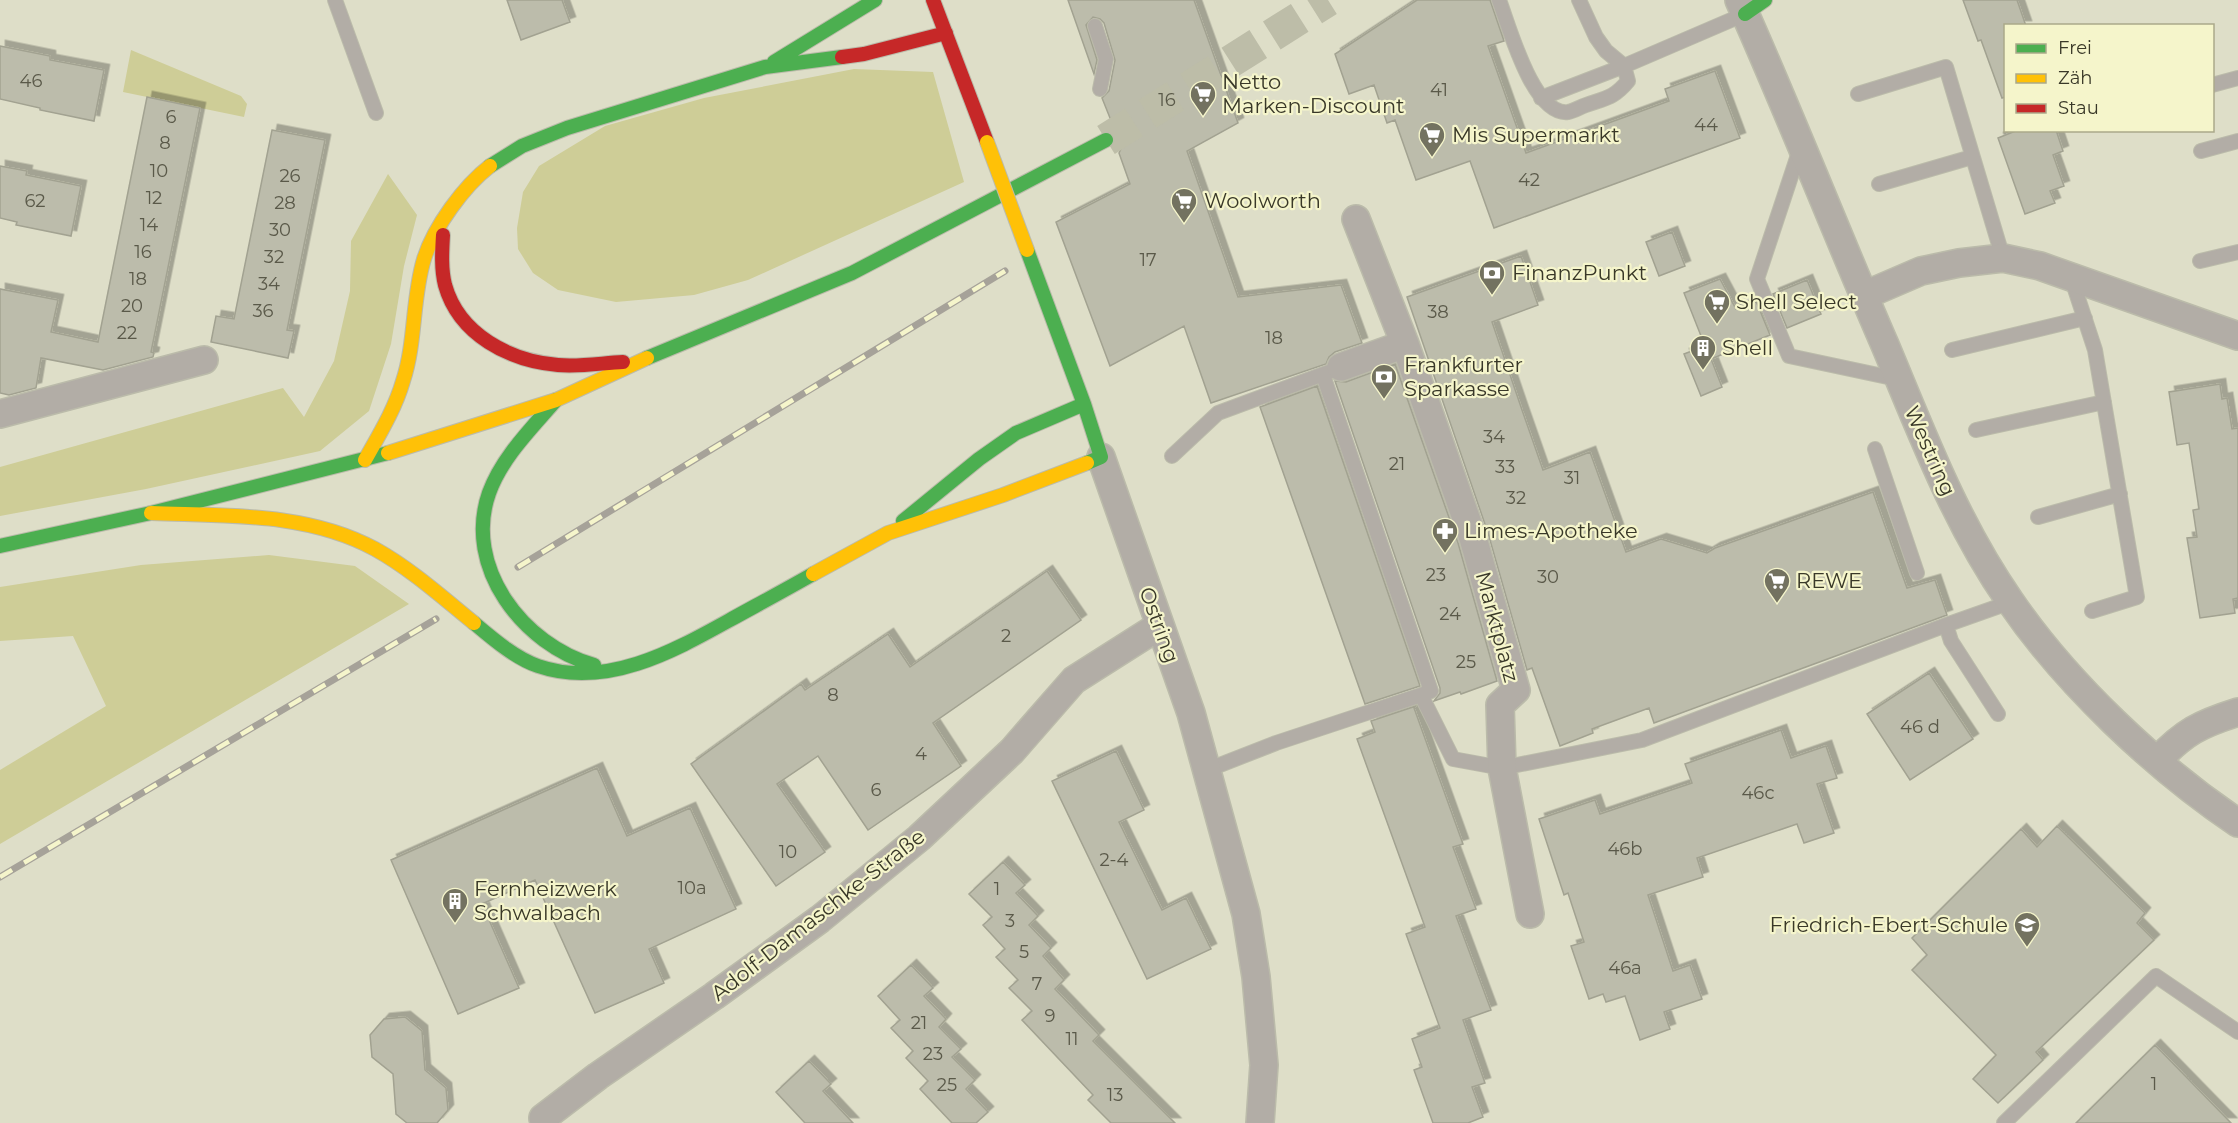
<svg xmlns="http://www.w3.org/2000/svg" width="2238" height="1123" font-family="Montserrat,sans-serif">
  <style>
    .green { fill: #cecd97 }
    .building { fill: #bcbcab; stroke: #a2a291; stroke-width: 1.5; filter: url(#shadow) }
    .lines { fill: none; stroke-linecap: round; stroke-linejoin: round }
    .secondary-tunnel { stroke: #bdbda8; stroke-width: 33; stroke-dasharray: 33 16; stroke-linecap: butt }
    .lane-casing { stroke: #bba; stroke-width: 16 }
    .street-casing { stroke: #bba; stroke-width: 30 }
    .fast-casing { stroke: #bba; stroke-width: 16 }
    .slow-casing { stroke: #bba; stroke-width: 16 }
    .jam-casing { stroke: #bba; stroke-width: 16 }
    .lane { stroke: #b2ada6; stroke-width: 14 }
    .street { stroke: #b2ada6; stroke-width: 27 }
    .fast { stroke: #4caf50; stroke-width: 14 }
    .slow { stroke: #ffc107; stroke-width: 14 }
    .jam { stroke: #c62828; stroke-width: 14 }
    .rail-casing { stroke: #a6a299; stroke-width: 7 }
    .rail { stroke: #f5f5cb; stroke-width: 4.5; stroke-dasharray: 14; stroke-linecap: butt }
    .slow-bridge-casing { stroke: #bba; stroke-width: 16; stroke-linecap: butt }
    .slow-bridge { stroke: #ffc107; stroke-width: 14 }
    .labels { text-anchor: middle; stroke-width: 4.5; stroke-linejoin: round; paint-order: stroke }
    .number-label { font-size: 18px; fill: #5a5949 }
    .poi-label { font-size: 21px; fill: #393828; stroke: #f5f5cb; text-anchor: start }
    .street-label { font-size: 21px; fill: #393828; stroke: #f5f5cb }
  </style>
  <defs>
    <filter id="shadow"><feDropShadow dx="5.5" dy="-5.5" stdDeviation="0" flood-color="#0004"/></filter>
  </defs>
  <rect width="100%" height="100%" fill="#dedec8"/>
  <path class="green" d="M131 50 241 96 247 104 244 117 123 92Z
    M854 69 933 72 964 182 748 280 694 295 616 302 558 290 533 273 518 249 517 228 523 192 539 166 605 126 704 98Z
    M388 174 417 215 404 266 391 344 369 411 320 451 146 489 0 516V467L283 388 304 417 334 361 350 291 351 241Z
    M269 555 355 566 409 604 0 844V770L106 706 73 636 0 641V587L141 565Z"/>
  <path class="building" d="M507 0H562L570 22 521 40Z
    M1068 0H1194L1238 123 1187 151 1238 297 1341 285 1362 343 1335 352 1329 357 1326 364 1211 403 1184 326 1110 366 1056 222 1130 184 1119 153 1125 141 1123 132 1116 125 1112 123 1102 98 1109 91 1115 60 1104 23 1100 19 1093 17 1086 25 1097 60 1094 74Z
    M1417 0H1490L1504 41 1488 46 1526 153 1669 101 1665 89 1715 71 1740 138 1494 228 1470 161 1416 180 1395 120 1387 123 1374 85 1349 94 1335 54Z
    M1963 0H2017L2026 26H2006V97L2002 98 1981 40 1978 41Z
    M0 46 50 56V60L104 70 94 121 40 110V108L0 99Z
    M147 97 200 108 151 352 154 353 153 357 103 370 41 358 36 388 9 395 0 393V289L58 300 51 332 98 342Z
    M272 130 325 140 287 330 294 331 288 358 211 342 216 316 234 319Z
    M2018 130H2056L2063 151 2053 155 2064 186 2050 191 2055 203 2025 214 1998 138Z
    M0 166 27 171 26 175 81 186 71 236 16 225 17 222 0 218Z
    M1672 232 1685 266 1659 276 1646 242Z
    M1521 256 1538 305 1492 322 1522 410 1543 470 1590 452 1626 552 1661 539 1707 553 1715 548 1873 492 1907 588 1935 580 1947 615 1654 723 1649 708 1592 729 1593 733 1560 746 1532 668 1527 670 1488 533 1407 297Z
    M1720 279 1736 309 1756 301 1770 335 1711 359 1722 387 1701 396 1684 354 1705 346 1684 293Z
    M1807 280 1821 314 1787 328 1773 294Z
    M1395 364 1458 543 1497 681 1461 694 1460 692 1434 701 1440 693V688L1335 381 1346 382Z
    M2220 384 2222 399 2227 398 2232 429 2238 428V598L2233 599 2235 613 2200 618 2187 538 2197 537 2193 510 2199 509 2189 443 2177 445 2169 392Z
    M1317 386 1420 686 1365 704 1260 407Z
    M1047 571 1081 620 933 723 961 766 868 830 818 756 777 784 825 852 776 886 691 764 801 684 805 690 888 634 910 667Z
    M1929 673 1973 739 1910 780 1867 714Z
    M1416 706 1414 708 1463 844 1453 847 1476 909 1456 916 1491 1010 1463 1020 1485 1083 1472 1087 1483 1117 1468 1123H1433L1414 1070 1422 1067 1412 1039 1440 1028 1406 934 1425 927 1357 739 1375 732 1371 721Z
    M1781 730 1791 758 1826 746 1837 778 1817 784 1834 833 1804 843 1797 824 1697 858 1703 877 1648 895 1673 971 1690 965 1702 999 1664 1012 1670 1029 1640 1040 1625 996 1606 1002 1603 994 1589 999 1571 946 1584 942 1568 893 1564 895 1539 819 1595 800 1600 814 1692 783 1685 764Z
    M1116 751 1144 810 1119 822 1162 910 1186 898 1211 949 1147 979 1052 781Z
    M597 768 627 836 690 808 736 909 649 949 664 983 595 1013 535 880 482 904 519 988 458 1014 391 860Z
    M2057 826 2145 913 2137 923 2154 940 2036 1052 2043 1060 1998 1103 1973 1079 1996 1055 1912 970 1927 955 1912 938 2021 829 2037 847Z
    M1003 862 1025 885 1016 893 1038 916 1029 925 1051 948 1043 956 1064 980 1055 989 1099 1035 1093 1041 1175 1123H1111L1088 1100 1093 1095 1022 1020 1032 1011 1009 988 1018 980 996 957 1005 949 983 925 992 917 969 894Z
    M911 965 933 988 924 996 946 1019 939 1027 961 1049 952 1057 975 1080 966 1089 988 1112 976 1123H952L920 1089 928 1081 906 1058 913 1051 891 1028 900 1020 878 996Z
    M405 1017 422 1031 425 1070 446 1088 448 1110 437 1123H407L396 1114 393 1074 372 1057 370 1035 384 1019Z
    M2155 1045 2231 1123H2076Z
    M809 1061 831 1084 823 1091 853 1123H805L776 1092Z"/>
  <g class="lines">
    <path class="secondary-tunnel" d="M1106 140 1328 0"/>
    <g class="lane-casing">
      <path id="lane" d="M335 0 376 113
        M1499 0C1509 26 1533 116 1568 112 1574 111 1580 107 1586 105 1606 98 1614 98 1628 81L1624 66 1606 51 1596 37 1579 0
        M1095 26 1106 59 1100 89
        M2212 85 2238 78
        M1858 94 1946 67 2003 258
        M1541 98 1624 66 1745 14
        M1800 149 1757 279 1789 356 1897 379
        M2201 151 2238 141
        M1879 184 1972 157
        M2200 261 2238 252
        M2071 277 2095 350 2137 597 2092 611
        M1952 350 2085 318
        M1323 375 1431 691 1421 695
        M1976 430 2104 402
        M1875 449 1917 573
        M1172 456 1218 413 1329 372
        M2038 517 2120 494
        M1946 625 1951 641 1998 714
        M1207 770 1276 743 1421 695 1453 759 1502 768 1642 740 1946 625 2011 602
        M2004 1123 2156 976 2238 1032"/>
    </g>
    <g class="street-casing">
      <path id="street" d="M1739 0C1790 114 1835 230 1885 345 1922 433 1955 522 2010 601 2066 683 2156 768 2238 823
        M1356 219 1405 344 1473 538 1516 690 1500 705 1502 768 1530 914
        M1863 296 1921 271 1959 263 2003 258 2040 266 2238 336
        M1341 367 1405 344
        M0 414 204 360
        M1101 457 1191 713 1246 914 1256 977 1264 1065 1260 1123
        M2157 761C2184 732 2200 724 2238 712
        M543 1118 598 1076 714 996 820 919 919 838 1012 751 1074 680 1159 626"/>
    </g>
    <g class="fast-casing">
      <path id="fast" d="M1745 14 1765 0
        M774 62 875 0
        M490 166 522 146 567 128 765 67 842 57
        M1027 250 1084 404 1101 457 1087 463
        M647 358 852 273 1106 140
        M556 400C532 428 502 457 489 493 463 567 523 645 594 665
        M903 521 979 459 1016 433 1084 404
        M0 546 151 513 388 453
        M474 623C493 639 515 658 538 666 605 689 672 652 728 621 757 605 785 590 813 574"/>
    </g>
    <g class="slow-casing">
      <path id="slow" d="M388 453 556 400 647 358
        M365 460C379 435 395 409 403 381 416 342 412 298 424 259 434 227 464 186 490 166
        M151 513C226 516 307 512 375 549 411 569 442 597 474 623
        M813 574 888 533 1003 495 1087 463"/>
    </g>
    <g class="jam-casing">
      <path id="jam" d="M933 0 987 142
        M842 57 864 54 946 33
        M443 235C442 252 441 269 445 285 459 335 510 361 558 365 580 367 602 363 623 362"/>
    </g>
    <use href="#lane" class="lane"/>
    <use href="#street" class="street"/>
    <use href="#fast" class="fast"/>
    <use href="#slow" class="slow"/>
    <use href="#jam" class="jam"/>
    <g class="rail-casing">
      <path id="rail" d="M518 567 1005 271
        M0 877 436 619"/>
    </g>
    <use href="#rail" class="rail"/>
    <g class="slow-bridge-casing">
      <path id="slow-bridge" d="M987 142 1027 250"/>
    </g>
    <use href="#slow-bridge" class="slow-bridge"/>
  </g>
  <defs>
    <g id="supermarket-pin" transform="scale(1.35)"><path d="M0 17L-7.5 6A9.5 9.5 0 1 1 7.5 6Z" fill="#737260" stroke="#f5f5cb"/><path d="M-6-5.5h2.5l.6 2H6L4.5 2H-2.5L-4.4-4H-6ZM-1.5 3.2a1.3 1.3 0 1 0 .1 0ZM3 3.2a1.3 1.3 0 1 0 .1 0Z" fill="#fff"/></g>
    <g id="bank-pin" transform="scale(1.35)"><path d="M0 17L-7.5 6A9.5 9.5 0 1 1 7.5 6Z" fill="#737260" stroke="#f5f5cb"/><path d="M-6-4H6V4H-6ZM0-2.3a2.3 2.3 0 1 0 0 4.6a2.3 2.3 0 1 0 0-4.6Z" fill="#fff"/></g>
    <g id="building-pin" transform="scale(1.35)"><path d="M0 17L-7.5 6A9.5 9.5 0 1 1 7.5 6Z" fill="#737260" stroke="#f5f5cb"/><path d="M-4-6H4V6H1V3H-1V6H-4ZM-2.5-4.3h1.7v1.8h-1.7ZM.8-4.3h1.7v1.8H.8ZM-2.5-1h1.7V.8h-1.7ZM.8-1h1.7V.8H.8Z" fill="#fff"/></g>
    <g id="pharmacy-pin" transform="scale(1.35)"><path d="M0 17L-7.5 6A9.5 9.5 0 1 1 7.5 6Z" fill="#737260" stroke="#f5f5cb"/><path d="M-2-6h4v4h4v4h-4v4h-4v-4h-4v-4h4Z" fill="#fff"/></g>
    <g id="school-pin" transform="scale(1.35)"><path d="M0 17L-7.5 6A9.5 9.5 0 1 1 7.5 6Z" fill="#737260" stroke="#f5f5cb"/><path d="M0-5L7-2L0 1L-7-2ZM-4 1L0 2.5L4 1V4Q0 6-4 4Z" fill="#fff"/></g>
  </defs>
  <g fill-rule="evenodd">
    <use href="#supermarket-pin" x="1203" y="94"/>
    <use href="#supermarket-pin" x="1432" y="135"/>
    <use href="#supermarket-pin" x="1184" y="201"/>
    <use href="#bank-pin" x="1492" y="273"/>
    <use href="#supermarket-pin" x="1717" y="302"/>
    <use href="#building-pin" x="1703" y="348"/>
    <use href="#bank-pin" x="1384" y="377"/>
    <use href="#pharmacy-pin" x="1445" y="531"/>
    <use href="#supermarket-pin" x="1777" y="581"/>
    <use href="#building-pin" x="455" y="901"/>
    <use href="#school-pin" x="2027" y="925"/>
  </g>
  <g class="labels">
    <g class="number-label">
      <text x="31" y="87">46</text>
      <text x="1439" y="96">41</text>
      <text x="1167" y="106">16</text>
      <text x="171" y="123">6</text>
      <text x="1706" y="131">44</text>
      <text x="165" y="149">8</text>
      <text x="159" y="177">10</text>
      <text x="290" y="182">26</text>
      <text x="1529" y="186">42</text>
      <text x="154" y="204">12</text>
      <text x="35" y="207">62</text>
      <text x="285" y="209">28</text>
      <text x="149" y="231">14</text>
      <text x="280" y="236">30</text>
      <text x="143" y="258">16</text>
      <text x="274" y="263">32</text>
      <text x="1148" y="266">17</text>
      <text x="138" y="285">18</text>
      <text x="269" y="290">34</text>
      <text x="132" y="312">20</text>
      <text x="263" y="317">36</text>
      <text x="1438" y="318">38</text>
      <text x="127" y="339">22</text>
      <text x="1274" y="344">18</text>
      <text x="1494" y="443">34</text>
      <text x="1397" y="470">21</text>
      <text x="1505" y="473">33</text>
      <text x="1572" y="484">31</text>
      <text x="1516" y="504">32</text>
      <text x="1436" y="581">23</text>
      <text x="1548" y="583">30</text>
      <text x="1450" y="620">24</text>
      <text x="1006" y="642">2</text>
      <text x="1466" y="668">25</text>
      <text x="833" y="701">8</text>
      <text x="1920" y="733">46 d</text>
      <text x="921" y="760">4</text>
      <text x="876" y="796">6</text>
      <text x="1758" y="799">46c</text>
      <text x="1625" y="855">46b</text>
      <text x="788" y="858">10</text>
      <text x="1114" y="866">2-4</text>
      <text x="692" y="894">10a</text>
      <text x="997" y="895">1</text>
      <text x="1010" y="927">3</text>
      <text x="1024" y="958">5</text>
      <text x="1625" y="974">46a</text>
      <text x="1037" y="990">7</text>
      <text x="1050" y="1022">9</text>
      <text x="919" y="1029">21</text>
      <text x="1072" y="1045">11</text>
      <text x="933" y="1060">23</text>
      <text x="2154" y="1090">1</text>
      <text x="947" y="1091">25</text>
      <text x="1115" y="1101">13</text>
    </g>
    <g class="poi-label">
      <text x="1222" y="89">Netto<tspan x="1222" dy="24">Marken-Discount</tspan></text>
      <text x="1452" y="142">Mis Supermarkt</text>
      <text x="1204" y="208">Woolworth</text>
      <text x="1512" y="280">FinanzPunkt</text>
      <text x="1736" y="309">Shell Select</text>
      <text x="1722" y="355">Shell</text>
      <text x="1404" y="372">Frankfurter<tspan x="1404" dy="24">Sparkasse</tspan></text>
      <text x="1464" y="538">Limes-Apotheke</text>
      <text x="1796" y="588">REWE</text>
      <text x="474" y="896">Fernheizwerk<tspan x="474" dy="24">Schwalbach</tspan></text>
      <text x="2008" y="932" text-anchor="end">Friedrich-Ebert-Schule</text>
    </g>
    <g class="street-label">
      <text transform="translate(1930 451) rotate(66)" y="7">Westring</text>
      <text transform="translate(1159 625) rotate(70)" y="7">Ostring</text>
      <text transform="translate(1497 627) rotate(75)" y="7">Marktplatz</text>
      <text transform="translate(818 915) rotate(-38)" y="7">Adolf-Damaschke-Straße</text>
    </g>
  </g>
  <rect x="2004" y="24" width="210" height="108" fill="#f5f5cb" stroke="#aaa98a" stroke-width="1.5"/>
  <rect x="2016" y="44" width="30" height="9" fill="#4caf50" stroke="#aaa98a" stroke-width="1.5"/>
  <text x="2058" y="54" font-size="18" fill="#393828">Frei</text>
  <rect x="2016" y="74" width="30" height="9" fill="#ffc107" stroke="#aaa98a" stroke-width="1.5"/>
  <text x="2058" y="84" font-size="18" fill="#393828">Zäh</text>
  <rect x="2016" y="104" width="30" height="9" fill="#c62828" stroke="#aaa98a" stroke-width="1.5"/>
  <text x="2058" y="114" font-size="18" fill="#393828">Stau</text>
</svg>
